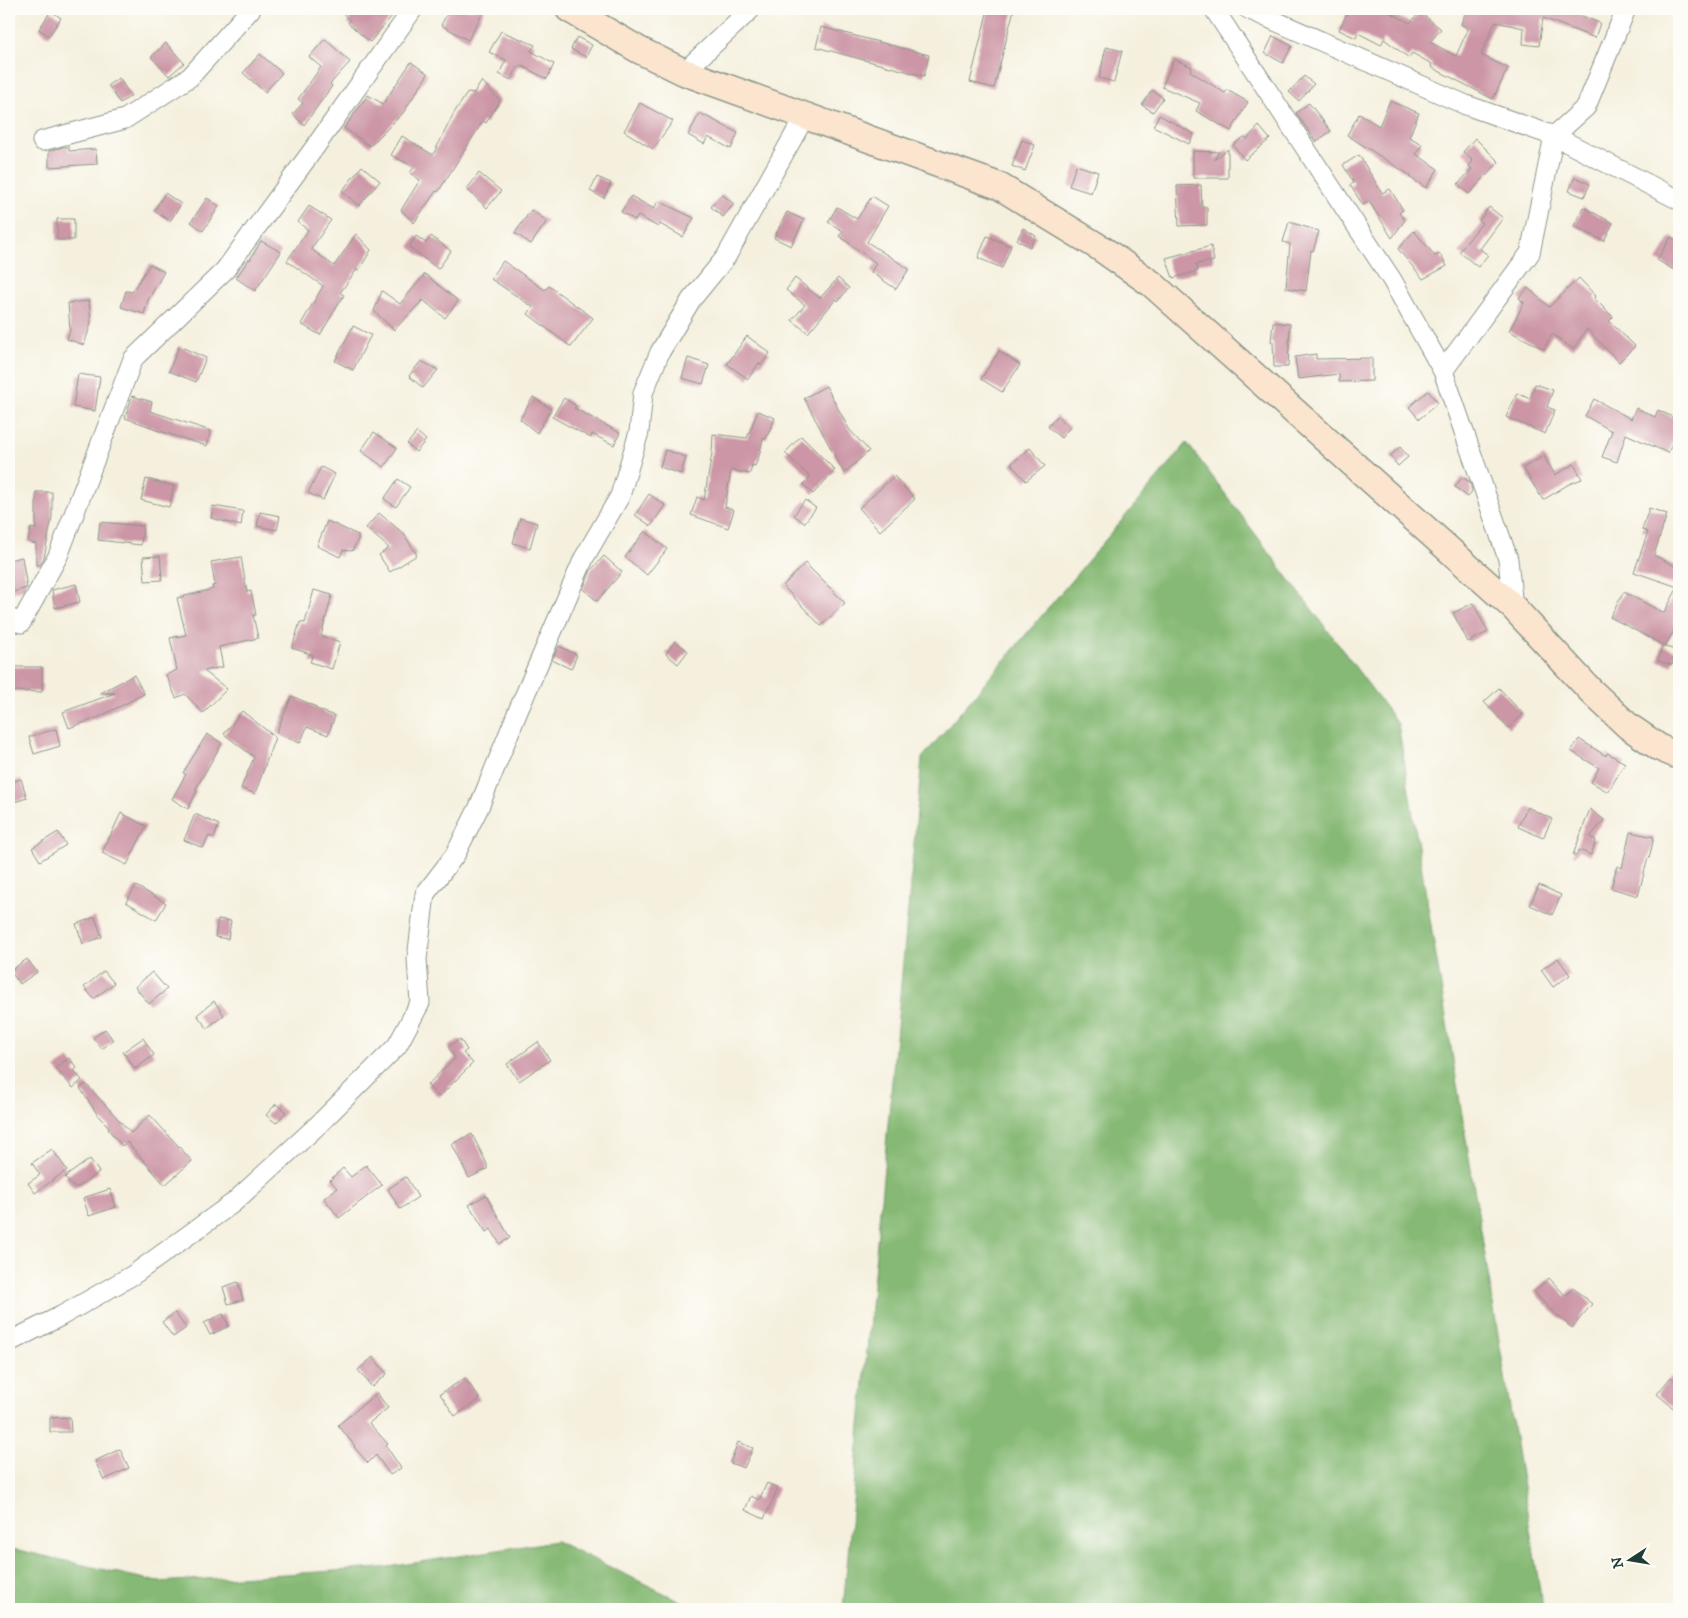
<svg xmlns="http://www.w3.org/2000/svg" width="1688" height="1618" font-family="'IM FELL DW Pica',serif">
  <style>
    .forest { fill: #86b974; stroke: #527b54 }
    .building { fill: #cc96a6 }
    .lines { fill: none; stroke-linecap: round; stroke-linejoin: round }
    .street-casing { stroke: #8a9689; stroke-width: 21 }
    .secondary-casing { stroke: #8a9689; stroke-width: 29 }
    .street { stroke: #fff; stroke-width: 19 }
    .secondary { stroke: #fce5cf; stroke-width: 26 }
  </style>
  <rect width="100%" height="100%" fill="#fdfcf7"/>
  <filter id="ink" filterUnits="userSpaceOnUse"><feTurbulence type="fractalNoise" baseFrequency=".02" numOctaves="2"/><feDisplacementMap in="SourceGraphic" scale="10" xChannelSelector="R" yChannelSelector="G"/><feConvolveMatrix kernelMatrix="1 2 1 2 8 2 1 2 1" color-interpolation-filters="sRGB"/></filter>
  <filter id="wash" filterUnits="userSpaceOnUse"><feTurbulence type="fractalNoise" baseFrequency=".0096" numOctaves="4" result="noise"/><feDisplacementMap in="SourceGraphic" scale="20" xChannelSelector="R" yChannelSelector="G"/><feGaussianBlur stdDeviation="1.12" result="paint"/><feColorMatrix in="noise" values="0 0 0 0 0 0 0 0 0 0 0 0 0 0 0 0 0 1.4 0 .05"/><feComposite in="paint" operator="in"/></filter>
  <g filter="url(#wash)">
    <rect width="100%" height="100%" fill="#f5f0de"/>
    <path class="forest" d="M1187 443 1398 724 1543 1609H843L922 758Z
      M556 1541 697 1609H9V1548L158 1582 382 1568Z"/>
    <g id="blocks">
      <path class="building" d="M338 9H384L392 16 370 42 348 23 350 20Z
        M450 9H485L468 40 441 25Z
        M988 9H1014L994 88 970 82Z
        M1349 9H1383L1410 23 1420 12 1441 29 1430 42 1456 56 1468 29 1461 24 1467 9H1581L1579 15 1600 23 1595 38 1543 18 1539 46 1523 44 1524 28 1495 22 1481 55 1508 68 1493 99 1431 67 1432 64 1412 53 1409 58 1384 39 1381 45 1358 33 1356 38 1339 30Z
        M51 11 61 18 49 36 39 29Z
        M821 27 929 55 924 76 816 47Z
        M501 31 535 45 531 51 554 64 547 79 522 66 521 67 518 66 511 80 499 74 506 60 489 52Z
        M1273 36 1292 46 1283 63 1265 53Z
        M577 37 592 45 586 57 571 49Z
        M325 39 350 62 330 84 332 86 304 125 293 114 303 103 298 99 321 67 309 57Z
        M166 43 184 63 169 76 151 57Z
        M1106 47 1122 51 1114 82 1099 78Z
        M260 54 282 73 265 92 243 73Z
        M1174 59 1192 67 1190 71 1225 93 1227 90 1248 102 1231 131 1196 111 1200 103 1162 87Z
        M411 62 428 74 403 113 370 146 344 128 368 95 383 104Z
        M1304 76 1314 84 1299 101 1289 92Z
        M119 78 131 96 120 103 108 85Z
        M482 81 500 101 486 123 483 121 438 192 436 191 414 223 401 210 420 180 410 173 414 167 391 155 402 136 433 155 454 113 468 92 474 93Z
        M1152 90 1163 98 1153 112 1142 105Z
        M1390 101 1419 113 1409 137 1422 144 1416 154 1438 169 1426 188 1409 177 1411 176 1347 135 1359 114 1379 126Z
        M640 103 673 121 653 149 624 131Z
        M1309 103 1331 131 1316 142 1296 113Z
        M700 113 738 133 731 149 708 137 704 144 688 135Z
        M1159 115 1194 134 1189 144 1153 126Z
        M1259 126 1270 139 1245 160 1233 145 1244 137 1247 139Z
        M1475 138 1499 162 1469 194 1458 184 1472 169 1469 166 1473 161 1463 152Z
        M1022 140 1035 145 1025 171 1012 166Z
        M63 147H69V151L96 149 97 164 49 167V151Z
        M1228 149V178H1193V151L1219 152 1214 160Z
        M1359 155 1382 193 1390 189 1403 210 1399 213 1405 220 1392 238 1369 201 1363 205 1350 185 1354 183 1343 165Z
        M1076 165 1098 172 1091 193 1069 186Z
        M362 166 380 181 359 206 342 191Z
        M479 173 501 191 487 208 467 189Z
        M597 177 611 183 604 198 590 191Z
        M1575 177 1590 184 1584 197 1569 191Z
        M1201 185 1202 207H1207V225L1179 226 1177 186Z
        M165 193 181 204 170 221 154 211Z
        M722 194 734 204 723 217 711 207Z
        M631 196 654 209 658 201 694 218 683 237 660 224 658 227 638 216 635 220 621 212Z
        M872 196 888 206 867 242 909 269 896 289 871 272 876 263 839 236 843 231 828 222 837 207 857 219Z
        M207 198 219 206 203 231 191 222Z
        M309 206 331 220 311 249 334 266 356 234 371 250 359 270 357 269 340 293 344 295 320 335 301 324 323 286 287 261 308 230 298 222Z
        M1489 207 1503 218 1480 249 1488 255 1478 267 1459 252 1482 223 1479 221Z
        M1583 207 1613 223 1604 241 1574 226Z
        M531 210 547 221 531 244 515 233Z
        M787 212 804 220 791 246 774 238Z
        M57 219H74V240H57Z
        M1289 222 1319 231 1313 251 1311 250 1306 291 1286 288 1290 244 1283 242Z
        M1023 228 1036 236 1030 247 1017 240Z
        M1414 231 1435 256 1440 254 1447 266 1423 279 1398 249Z
        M416 236 426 243 431 236 451 251 438 269 409 247Z
        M987 236 1011 246 1002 268 978 258Z
        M1671 237 1679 242V273L1657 260Z
        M261 241 281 252 255 291 236 278 249 259 250 260Z
        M1211 246 1214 261 1196 264 1198 271 1173 278 1166 258Z
        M503 261 545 290 549 286 593 318 571 347 528 314 533 307 491 279Z
        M150 264 164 272 148 300 144 314 121 307 126 291 132 292Z
        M425 274 458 301 445 318 423 300 394 330 374 311 382 291 400 304Z
        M795 278 820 298 838 278 849 288 838 301 836 299 808 333 792 320 805 305 786 290Z
        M1579 278 1596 296 1594 298 1613 317 1609 321 1635 346 1619 362 1587 329 1573 349 1552 334 1544 349 1509 331 1524 303 1519 298 1528 288 1549 307Z
        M89 301 91 323 84 345 67 339 70 330 68 303Z
        M1273 322 1290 324 1288 367H1274L1273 342H1271Z
        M353 326 371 335 353 370 335 361Z
        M747 336 770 353 761 365 759 363 748 379 727 364Z
        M179 346 206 358 196 382 169 371Z
        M999 351 1020 365 1002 392 981 379Z
        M1316 354V359L1372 358V381L1339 382V374L1298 379 1295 357Z
        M688 358 709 365 703 384 682 378Z
        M421 361 438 370 423 388 409 376Z
        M78 374 100 377 95 411 73 407Z
        M1535 384 1553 390 1547 407 1555 410 1545 434 1506 417 1517 393 1530 399Z
        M826 386 849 429 869 451 844 473 804 398Z
        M1428 391 1438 403 1419 419 1409 407Z
        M132 396 152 402 150 411 211 431 207 446 153 429 154 428 125 418Z
        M533 397 551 409 537 433 520 419Z
        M564 398 576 406 574 408 620 433 614 445 592 434 591 438 552 417Z
        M1594 399 1631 419 1636 408 1655 417 1658 410 1679 420V428L1668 453 1626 434 1617 462 1602 457 1612 431 1585 416Z
        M758 411 775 418 766 439H763L759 456 755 466 752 465 750 474 731 470 725 507 734 510 728 528 691 515 697 497 704 500 712 453 713 434 747 438Z
        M1057 416 1070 427 1061 438 1048 427Z
        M374 432 397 448 384 467 361 451Z
        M417 432 426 440 416 452 407 444Z
        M801 436 835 470 813 494 803 484 810 477 785 453Z
        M1400 447 1408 457 1398 466 1390 456Z
        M1030 448 1045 466 1026 481 1011 464Z
        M665 450 686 457 681 474 660 467Z
        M1544 456 1555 475 1574 464 1582 479 1569 484 1543 500 1523 468Z
        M321 467 335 474 323 500 308 493Z
        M894 476 915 499 880 531 859 508Z
        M1462 477 1470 482 1472 491 1468 497 1455 487Z
        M146 479 174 486 169 507 141 500Z
        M398 479 410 487 396 507 384 499Z
        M36 492H52V517L44 558 40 565H36V544L28 542 31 528 36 529Z
        M649 494 665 505 651 526 635 515Z
        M805 500 816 508 804 523 794 515Z
        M213 506 243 511 241 526 211 518Z
        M1649 508 1667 514 1654 555 1679 568V614L1674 622 1678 624 1665 646 1610 617 1624 592 1664 613 1678 587 1634 572 1648 532 1642 530Z
        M260 512 280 516 277 530 257 526Z
        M379 513 404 534 417 555 390 572 379 555 389 548 366 528Z
        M520 518 537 523 530 548 513 543Z
        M327 521 358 535V540L352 551 343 550 340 557 317 546Z
        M100 522 143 526 141 545 98 540Z
        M645 531 667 549 647 575 625 557Z
        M160 556 162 580 145 581 143 557Z
        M604 556 622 572 597 601 583 589 591 570Z
        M22 557 27 588 9 593V560Z
        M241 557 247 592 251 591 256 615H253L258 638 219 647 223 667 204 671 227 689 203 713 185 694 176 698 166 675 177 670 170 638 186 635 177 598 213 589 212 586 215 585 211 562Z
        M805 563 845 603 821 626 783 586Z
        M76 584 80 602 55 608 52 590Z
        M314 590 332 595 321 636 340 642 332 669 310 662 313 655 292 648 300 622 305 623Z
        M1473 603 1488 632 1468 642 1453 613Z
        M675 641 688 651 678 664 666 654Z
        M559 646 577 655 571 669 552 660Z
        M1662 646 1676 650 1672 665 1658 661Z
        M9 667H42V692L9 691Z
        M134 675 144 694 97 718 69 728 63 712 115 693H100Z
        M1499 688 1523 714 1509 728 1484 702Z
        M292 696 316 707V709L335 716 328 735 307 727 300 743 276 733Z
        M242 711 275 737 255 794 241 788 254 757 224 734Z
        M56 729 60 746 34 754 29 737Z
        M207 734 222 743 195 790 197 791 188 809 172 799 186 774 183 773Z
        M1579 739 1606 756 1607 753 1625 763 1608 792 1591 782 1599 768 1571 751Z
        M21 779 27 798 14 802 9 783Z
        M1527 807 1552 819 1543 838 1518 827Z
        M1590 809 1604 820 1590 837 1596 840 1591 855 1579 850 1575 856 1573 855Z
        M121 813 146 826 127 865 102 853Z
        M195 814 219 825 214 838 209 836 203 848 184 840Z
        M58 832 66 845 40 861 32 848Z
        M1630 832 1654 837 1649 859 1648 858 1638 896 1611 888 1617 866 1622 868Z
        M1539 885 1561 895 1552 915 1530 905Z
        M136 886 166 903 156 920 126 902Z
        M95 917 102 937 83 944 76 924Z
        M218 919 231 921 228 939 215 937Z
        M1558 958 1570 975 1553 987 1541 970Z
        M27 959 37 972 20 984 10 971Z
        M104 971 114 983 94 999 84 987Z
        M152 972 167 989 149 1004 135 987Z
        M214 1001 224 1015 207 1028 197 1015Z
        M105 1029 113 1040 102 1049 93 1038Z
        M143 1038 154 1055 135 1069 123 1052Z
        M460 1039 467 1050 463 1053 473 1063 439 1097 427 1085 455 1058 448 1047Z
        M538 1042 550 1060 519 1081 507 1064Z
        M69 1058 77 1068 74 1071 82 1080 73 1088 55 1068Z
        M86 1084 131 1133 150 1115 192 1161 165 1185 127 1142 122 1146 108 1129 110 1128 99 1117 80 1088Z
        M276 1104 286 1112 276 1123 266 1115Z
        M472 1134 487 1164V1169L469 1178 452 1144Z
        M52 1149 67 1170 35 1193 28 1183 40 1175 32 1163Z
        M90 1159 99 1172 78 1187H73L65 1177Z
        M366 1165 382 1185 339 1218 324 1198 337 1188 330 1180 343 1168 351 1177Z
        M406 1177 418 1197 400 1209 388 1189Z
        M110 1189 116 1207 89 1216 83 1198Z
        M486 1195 510 1238 500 1244 491 1229 486 1232 469 1205Z
        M1549 1278 1566 1296 1573 1288 1592 1304 1572 1328 1552 1311 1534 1292Z
        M238 1282 243 1300 228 1304 223 1287Z
        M175 1313 186 1328 173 1337 162 1322Z
        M223 1314 229 1326 210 1335 204 1323Z
        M373 1357 387 1374 372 1387 358 1370Z
        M1671 1377 1679 1384V1413L1657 1394Z
        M465 1378 480 1399 455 1416 440 1394Z
        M377 1393 388 1408 369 1423 388 1444 386 1446 401 1468 390 1475 376 1455 368 1463 354 1447 355 1446 338 1425Z
        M70 1417 71 1432H50V1418Z
        M738 1442 753 1448 744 1468 730 1463Z
        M120 1449 129 1468 104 1480 95 1461Z
        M767 1483 778 1488 764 1519 745 1510 751 1496 759 1500Z"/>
    </g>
  </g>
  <g filter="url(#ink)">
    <use href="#blocks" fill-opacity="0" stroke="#8a9689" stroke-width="1"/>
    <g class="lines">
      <g class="street-casing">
        <path id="street" d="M1214 9 1392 280 1443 371 1508 559 1513 607
          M1248 9 1466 105 1554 136 1679 200
          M684 72 751 9
          M42 141 125 119 190 77 251 9
          M1443 371 1530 253 1554 136 1586 107 1626 9
          M9 618 21 623 58 556 133 359 225 270 310 154 413 9
          M9 1342 61 1316 133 1275 233 1203 318 1125 397 1046 420 1003 417 959 425 894 455 855 479 807 518 711 584 558 620 496 639 432 643 393 660 352 691 300 726 257 805 116"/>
      </g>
      <g class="secondary-casing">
        <path id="secondary" d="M569 9 639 50 684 72 999 186 1102 249 1152 284 1513 607 1591 691 1628 726 1660 748 1679 756"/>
      </g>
      <use href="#street" class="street"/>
      <use href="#secondary" class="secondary"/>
    </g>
  </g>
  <rect width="1688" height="1618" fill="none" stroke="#fdfcf7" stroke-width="30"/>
  <g transform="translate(1630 1560) rotate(258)" stroke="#fdfcf7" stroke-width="4" paint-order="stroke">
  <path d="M0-4L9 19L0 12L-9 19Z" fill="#1f3d34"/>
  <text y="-8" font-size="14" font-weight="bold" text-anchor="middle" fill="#1f3d34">N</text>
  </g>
</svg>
